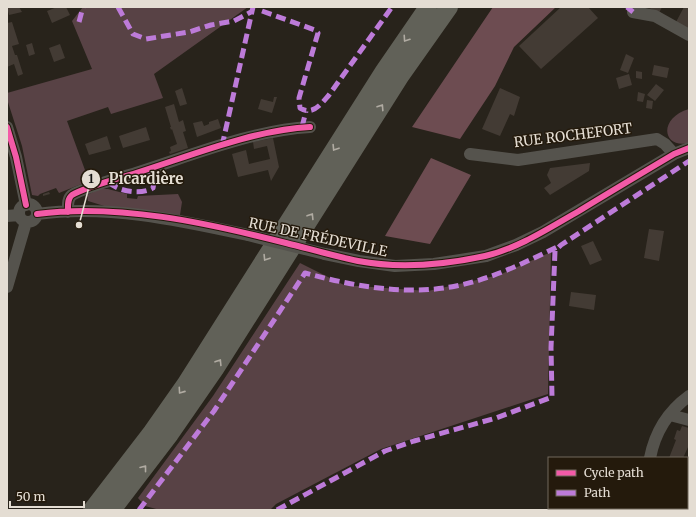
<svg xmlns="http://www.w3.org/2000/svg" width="696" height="517" font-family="Merriweather,serif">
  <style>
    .green { fill: #584245 }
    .forest { fill: #6d4c51 }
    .building { fill: #433b34 }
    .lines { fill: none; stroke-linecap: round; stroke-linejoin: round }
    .minor { stroke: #55534d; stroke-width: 12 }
    .highway { stroke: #616158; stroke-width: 18 }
    .minor-bridge { stroke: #55534d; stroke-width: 12 }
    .quiet { stroke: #bd7bd9; stroke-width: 5; stroke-dasharray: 10 5; stroke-linecap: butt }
    .cycleway-casing { stroke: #241a0c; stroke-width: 8 }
    .cycleway { stroke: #f35aa7; stroke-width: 6 }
    .oneway { stroke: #b0aba2 }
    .labels { text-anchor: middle; stroke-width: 3; stroke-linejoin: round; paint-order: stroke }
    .street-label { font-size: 14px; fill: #e4ddd3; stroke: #241a0c }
    .leader { fill: none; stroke: #e4ddd3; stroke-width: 1.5 }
    .callout-dot { fill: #e4ddd3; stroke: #241a0c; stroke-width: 1.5 }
    .mark-label { font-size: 12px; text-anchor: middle; font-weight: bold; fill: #111 }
    .callout-label { font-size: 15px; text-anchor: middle; font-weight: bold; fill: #e4ddd3; stroke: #241a0c; stroke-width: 3; stroke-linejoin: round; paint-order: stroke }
  </style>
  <rect width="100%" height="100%" fill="#28231b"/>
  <path class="green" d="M83 7H248L154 74 163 98 111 114 108 107 67 121 89 181 59 193 56 188 40 194 38 196 32 195 22 146 7 99V93L92 69 72 21Z
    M689 109V143C662 149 658 118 689 109Z
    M99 189H108L127 194V198L137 199 138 196 178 194 182 202 180 215 114 209 88 201 87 195Z
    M551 252 548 394 381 449 276 504 270 510H160L145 506 138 498 213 396 300 263 344 285 428 291 499 275Z"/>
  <path class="forest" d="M493 7H556L514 47 495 86 460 139 412 127Z
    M431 158 471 175 430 244 385 236Z"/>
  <path class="building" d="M7 7H19L22 12 9 15Z
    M57 7H66L70 15 52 23 47 11Z
    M561 7H588L598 18 541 69 519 46Z
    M647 7H662L659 13Z
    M684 7H689V29L676 22Z
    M12 22 19 44 12 46 15 55H17L23 74 18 76 14 64 7 67V23Z
    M32 43 35 54 29 56 26 45Z
    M60 44 65 58 54 62 49 48Z
    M626 54 634 58 628 73 620 70Z
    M654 65 669 68 667 78 652 75Z
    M636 71 642 72V79L636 78Z
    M629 74 632 85 619 89 616 78Z
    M656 84 664 90 655 101 647 95Z
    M182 88 187 104 180 106 175 91Z
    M500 88 520 97 514 116 510 114 500 136 482 129Z
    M638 92 645 94 643 102 637 101Z
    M274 97H277L272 113 258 109 261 99 273 102Z
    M647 100 653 101 652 109 646 108Z
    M174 104 179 122 183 120 186 131 183 132 188 148 170 154 169 152 171 151 170 147 177 144 172 129 171 130 170 127H171L165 107Z
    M218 119 221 128 197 137 193 123 202 121 204 126 209 124V122Z
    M146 127 150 140 123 148 119 136Z
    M107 136 111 149 89 155 85 144Z
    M273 138 279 167 271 181 268 170 238 177 232 154 246 150 249 164 270 159 267 146 254 149 253 142Z
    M590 163 589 171 550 195 544 188 551 183 547 175 550 168Z
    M49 192 50 194 43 196V194Z
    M649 229 664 231 659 261 644 258Z
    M593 241 602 260 590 265 581 246Z
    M571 292 596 295 594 310 569 306Z
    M682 426 689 428V445L683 458H669L676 440 674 439 677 430 680 431Z
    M573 508H605L606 510H573Z"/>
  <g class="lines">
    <path class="minor" d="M633 12 655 16 689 35
      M7 127 16 157 26 205
      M470 154 518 160 657 139 665 144 674 154
      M19 213a9 9 0 1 1 18 0a9 9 0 1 1-18 0Z
      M68 212C68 206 67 199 72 195 85 187 120 178 136 173 190 156 253 130 310 127
      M37 214C107 204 179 220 248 235
      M7 216 19 215
      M325 254 359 261 395 266 434 264 486 256 516 245 543 232 674 154 689 148
      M7 287 26 222
      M670 415 689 420
      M650 458C655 432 667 412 689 396
      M687 469 689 468
      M649 510V508"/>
    <path class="highway" d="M92 510 152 432 185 385 384 71 428 7
      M112 510 170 434 215 369 401 75 449 7"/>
    <path class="minor-bridge" d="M248 235 325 254"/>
    <path class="quiet" d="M118 7 133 34 146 39 189 32 211 25 234 21 251 12
      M627 7 633 12
      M262 11 315 30 318 33 299 98 300 108C313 116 321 104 329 95L392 7
      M79 22 83 7
      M302 127 306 111
      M222 146 253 7
      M109 182C118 192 142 195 153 188L155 177 148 169
      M139 510 214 411 305 273C353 286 406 296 456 286 492 279 526 262 559 246
      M277 510 385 451 414 441 496 418 552 397 551 348 555 251 561 245 689 161"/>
    <g class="cycleway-casing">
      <path id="cycleway" d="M7 127 16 157 26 205
        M68 212C68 206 67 199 72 195 85 187 120 178 136 173 190 156 253 130 310 127
        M37 214C117 203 208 223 286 243 310 249 334 256 358 261 400 269 443 265 485 256 519 248 549 228 579 211 610 192 642 173 674 154L689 148"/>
    </g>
    <use href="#cycleway" class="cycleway"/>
  </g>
  <defs><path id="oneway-chevron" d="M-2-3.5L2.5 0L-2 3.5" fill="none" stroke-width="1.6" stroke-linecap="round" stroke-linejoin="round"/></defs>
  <g class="oneway">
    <use href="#oneway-chevron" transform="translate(406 39) rotate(124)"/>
    <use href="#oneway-chevron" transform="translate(381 107) rotate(-57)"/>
    <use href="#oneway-chevron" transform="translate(335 148) rotate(122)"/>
    <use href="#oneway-chevron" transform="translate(311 216) rotate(-58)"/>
    <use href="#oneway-chevron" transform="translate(266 258) rotate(122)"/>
    <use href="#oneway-chevron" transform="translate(219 362) rotate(-58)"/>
    <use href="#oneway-chevron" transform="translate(181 391) rotate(125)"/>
    <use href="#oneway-chevron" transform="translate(144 468) rotate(-52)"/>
  </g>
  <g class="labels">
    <g class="street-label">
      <text transform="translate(573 135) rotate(-7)" y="5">RUE ROCHEFORT</text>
      <text transform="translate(318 237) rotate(12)" y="5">RUE DE FRÉDEVILLE</text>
    </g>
  </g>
  <path class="leader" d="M79 225L91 179"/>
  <g class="callout-dot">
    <circle cx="79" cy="225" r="4"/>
    <circle cx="91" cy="179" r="10"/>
  </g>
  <g class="mark-label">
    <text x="91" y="183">1</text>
  </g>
  <g class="callout-label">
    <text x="146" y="184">Picardière</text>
  </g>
  <rect width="696" height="517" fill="none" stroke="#e4ddd3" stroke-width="16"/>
  <rect x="548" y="457" width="140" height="52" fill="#241a0c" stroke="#71685c"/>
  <rect x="556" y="470" width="20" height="6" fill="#f35aa7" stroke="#71685c"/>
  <text x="584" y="477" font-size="12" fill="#e4ddd3">Cycle path</text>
  <rect x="556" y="490" width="20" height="6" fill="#bd7bd9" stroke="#71685c"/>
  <text x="584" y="497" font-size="12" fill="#e4ddd3">Path</text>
  <path d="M10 501v6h74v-6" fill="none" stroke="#e4ddd3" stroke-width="2"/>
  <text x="16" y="501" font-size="12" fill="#e4ddd3" stroke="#241a0c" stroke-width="3" paint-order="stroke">50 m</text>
</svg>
